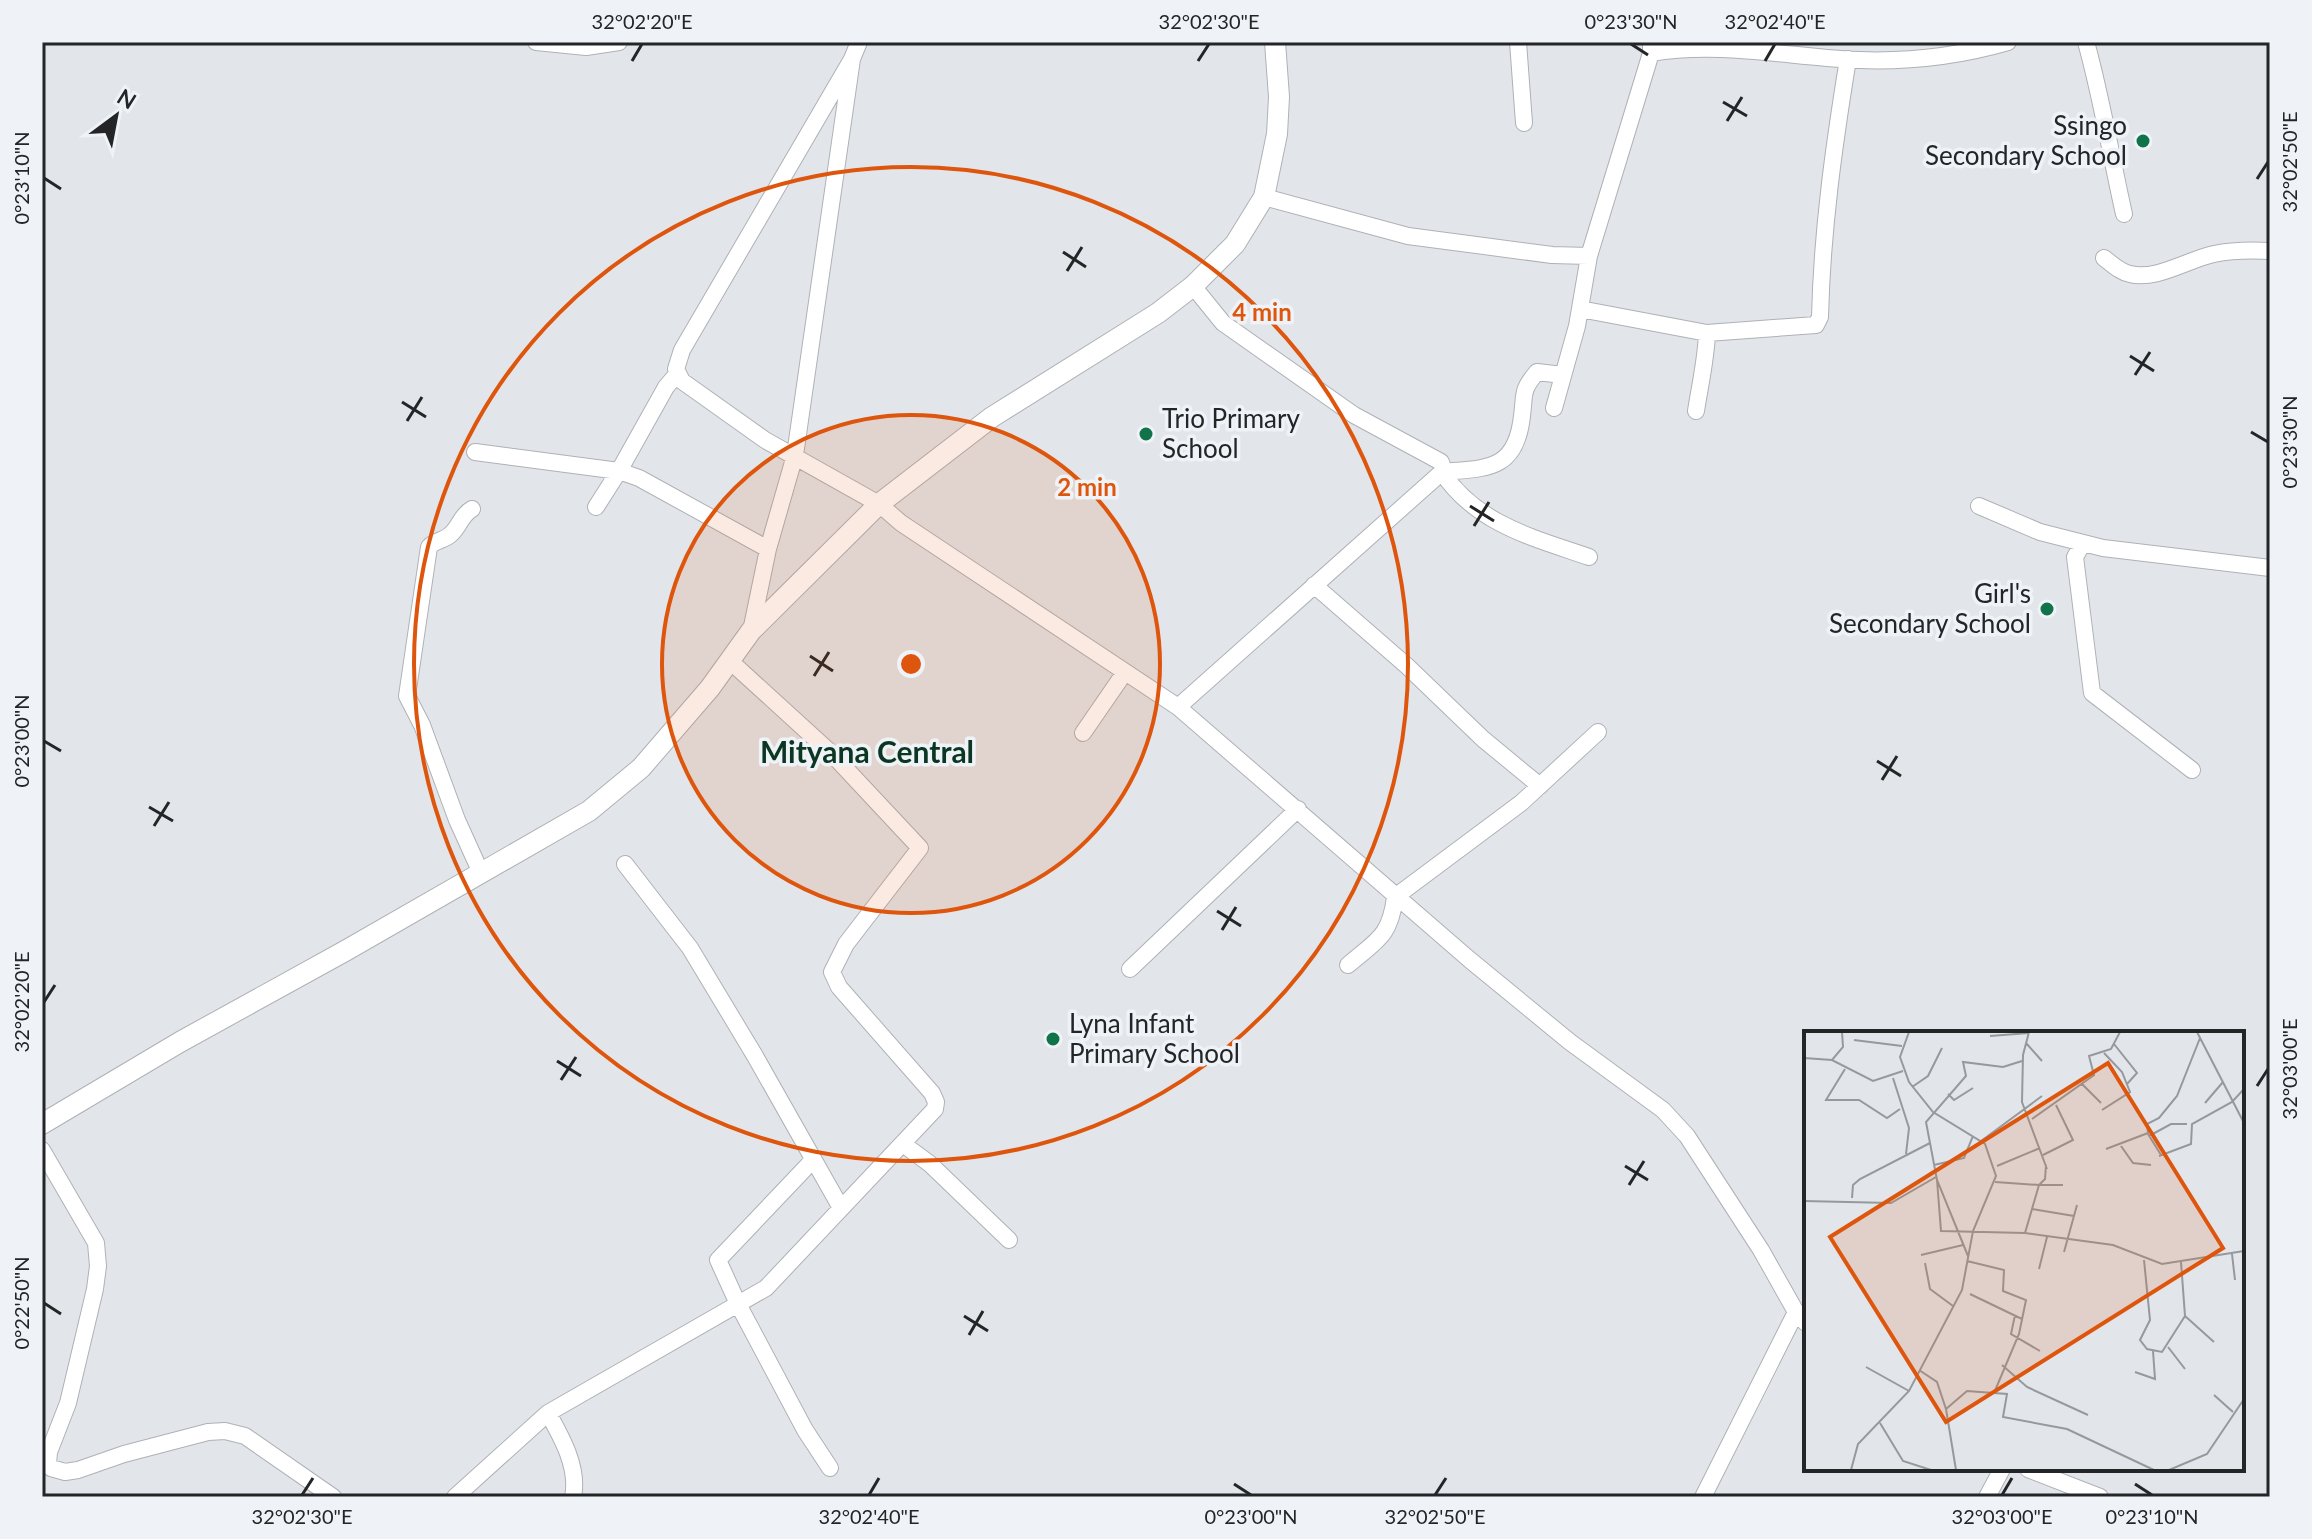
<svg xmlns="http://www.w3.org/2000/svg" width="2312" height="1539" font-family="Lato,sans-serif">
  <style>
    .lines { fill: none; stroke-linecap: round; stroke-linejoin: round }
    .minor-casing { stroke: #aeb1b5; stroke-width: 18 }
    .major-casing { stroke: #aeb1b5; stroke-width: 22 }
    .minor { stroke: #fff; stroke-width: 16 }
    .major { stroke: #fff; stroke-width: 20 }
    .ticks { fill: none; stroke: #232526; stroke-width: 3 }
    .ring { fill: none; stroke: #de560d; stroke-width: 4 }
    .poi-dot { fill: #11734a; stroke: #eff3f7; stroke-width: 3 }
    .labels { text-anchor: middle; stroke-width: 7; stroke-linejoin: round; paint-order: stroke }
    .poi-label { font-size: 26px; fill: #232526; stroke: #eff3f7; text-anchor: end }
    .quarter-label { font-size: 30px; font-weight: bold; fill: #0b3722; stroke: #eff3f7 }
    .inset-road { fill: none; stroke: #96999c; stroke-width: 2 }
    .view { fill: #de560d; fill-opacity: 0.15; stroke: #de560d; stroke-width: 4 }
    .inset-edge { fill: none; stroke: #232526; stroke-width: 4 }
    .centre { fill: #de560d; stroke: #eff3f7; stroke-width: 4 }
    .ring-label { font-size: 24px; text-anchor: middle; font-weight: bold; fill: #de560d; stroke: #eff3f7; stroke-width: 7; stroke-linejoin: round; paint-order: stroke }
    .neatline { fill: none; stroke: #232526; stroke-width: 3 }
    .ticks-label { font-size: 20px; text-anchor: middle; fill: #232526 }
  </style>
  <rect width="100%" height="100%" fill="#e2e6ea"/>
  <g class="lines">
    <g class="minor-casing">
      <path id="minor" d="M536 42 586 47 619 42
        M1518 42 1524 123
        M2086 42C2102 99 2111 157 2124 214
        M1651 53C1710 43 1768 53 1827 58 1889 64 1949 59 2008 42
        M852 59 682 350 676 369 682 381 765 440 879 504 901 523 1178 707 1470 960 1570 1042 1663 1110 1687 1136 1761 1250 1796 1312 1806 1323
        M1264 197 1408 236 1552 255 1589 256
        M2104 258C2112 264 2120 272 2130 274 2156 281 2189 259 2214 254 2233 250 2251 250 2270 251
        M1580 309 1707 333 1816 325 1820 317C1822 230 1834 145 1848 59
        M1563 375 1537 372C1521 391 1525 393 1522 416 1516 471 1487 468 1442 472 1476 524 1534 538 1589 557
        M1554 408 1577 326 1589 256 1651 53V42
        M1696 411C1700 385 1706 360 1707 333
        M475 452 619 471 639 478 768 549
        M1979 506 2040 532 2103 548 2270 568
        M596 507 619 471 666 387 677 374
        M472 509C461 515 460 526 451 534 444 541 435 540 429 547L407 696 422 725 457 820 481 873
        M2083 543 2075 557 2092 693 2192 770
        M1314 585 1407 666 1483 739 1540 786
        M751 631 768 549 795 455 852 59 859 42
        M1178 707 1442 472 1443 468 1441 462 1354 415 1223 323 1193 286
        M1083 733 1125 672
        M625 864 690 948 755 1056 841 1208
        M1348 965C1377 940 1390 937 1395 897L1521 803 1598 732
        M1130 969 1298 809
        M903 1144 930 1164 1009 1240
        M42 1150 96 1243 98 1266 95 1289 68 1403 49 1452 48 1464 51 1468 65 1472 78 1470 124 1454 208 1432 225 1431 245 1436 333 1497
        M813 1160 718 1260 738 1304 805 1430 830 1468
        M548 1413C562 1438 579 1468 573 1497
        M2028 1469 2100 1497
        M455 1497 548 1413 766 1288 935 1109 936 1102 932 1093 839 987 832 972 846 944 920 848 832 754 730 661
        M1703 1497 1796 1312
        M1987 1497 2002 1469"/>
    </g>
    <g class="major-casing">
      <path id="major" d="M42 1124 180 1042 345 951 589 811 641 768 710 688 751 631 879 504 992 417 1158 313 1193 286 1235 244 1264 197 1277 134 1279 97 1275 42"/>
    </g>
    <use href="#minor" class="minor"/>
    <use href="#major" class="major"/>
  </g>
  <path class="ticks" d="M1631 44 1648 55M632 61 642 44M1198 61 1209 44M1765 61 1775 44M1723 102 1747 116M1727 121 1742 97M44 178 61 189M2257 179 2268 162M1063 252 1086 267M1067 271 1082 247M2130 356 2154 371M2135 375 2150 352M402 402 426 417M407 421 422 397M2251 432 2268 442M1470 506 1494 521M1474 526 1489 502M810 656 833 671M814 676 829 652M44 741 61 751M1877 761 1901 776M1882 780 1897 756M149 807 173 821M154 826 169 802M1217 911 1241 926M1222 930 1236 907M44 1002 55 985M557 1061 581 1076M561 1080 576 1057M2257 1086 2268 1069M1625 1166 1648 1180M1629 1185 1644 1161M44 1303 61 1314M964 1316 988 1331M969 1335 983 1311M1234 1484 1251 1495M2135 1484 2152 1495M302 1495 313 1478M869 1495 879 1478M1435 1495 1446 1478M2002 1495 2012 1478"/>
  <circle cx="911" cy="664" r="249" fill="#de560d" fill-opacity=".12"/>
  <g class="ring">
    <circle cx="911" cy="664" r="249"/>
    <circle cx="911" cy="664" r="497"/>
  </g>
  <g class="poi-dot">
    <circle cx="2143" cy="141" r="8"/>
    <circle cx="1146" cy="434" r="8"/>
    <circle cx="2047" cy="609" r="8"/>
    <circle cx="1053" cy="1039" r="8"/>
  </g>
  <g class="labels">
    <g class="poi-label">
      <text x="2127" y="135">Ssingo<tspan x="2127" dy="30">Secondary School</tspan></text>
      <text x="1162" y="428" text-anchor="start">Trio Primary<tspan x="1162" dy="30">School</tspan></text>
      <text x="2031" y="603">Girl's<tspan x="2031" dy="30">Secondary School</tspan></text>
      <text x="1069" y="1033" text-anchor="start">Lyna Infant<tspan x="1069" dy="30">Primary School</tspan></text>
    </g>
    <g class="quarter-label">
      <text x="867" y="763">Mityana Central</text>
    </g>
  </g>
  <g transform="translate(1804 1031)">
    <rect width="440" height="440" fill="#e2e6ea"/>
    <path class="inset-road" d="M225 1 219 24 218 71 243 138M393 1 440 92M186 5 225 2M50 9 98 15M222 12 238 30M310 13 333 42 323 53M0 27 28 29 69 50 99 40M28 29 39 16 38 1M41 38 22 69H55L83 87 96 78M89 47 105 97 102 123M278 53 297 72M108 56 124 45 138 17M144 63 150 69 169 57M401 72 419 51M298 79 326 61 318 41 300 22M228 88 290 44 285 25 307 18 316 1M344 103 357 124M345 105 367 93H383M177 110 238 65M317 115 329 132 347 134M302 118 344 102 343 93 355 87 373 65 396 7M239 124 269 109 252 74M355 125 387 113 388 93 428 71 440 58M130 134 160 127 169 105M242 134 241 148 235 154H259M193 135 236 117M133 149 137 200 221 202 309 214 358 233 440 220M191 151 235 154 221 202M48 167 49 154 56 148 126 112M0 170 87 172 132 146M228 178 270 185M260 221 273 174M428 223 431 249M117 224 159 214M164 225 133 149 122 91 162 45 159 31 199 36 218 30M340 229 346 289 336 309 343 318 358 321 381 285 377 231M163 230 200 239 199 260 222 269 215 303 190 362M121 232 126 258 149 275M235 238 243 206M166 263 218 288M211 284 207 303 236 320M381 285 410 311M364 316 381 338M198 334 223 356 284 384M62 336 105 360M115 339 133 351 142 378 163 360 203 363 199 386 263 398 350 439M331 341 351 348 349 320M410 364 429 381M142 378 152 439M76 392 99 430 127 439M47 439 54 413 105 360 158 259 169 200 192 145 181 113 129 81 105 51 96 26 105 1M365 439 403 423 440 368"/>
    <path class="view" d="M304 32 419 217 142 391 26 206Z"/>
    <rect width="440" height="440" class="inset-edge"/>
  </g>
  <circle cx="911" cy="664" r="12" class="centre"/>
  <g class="ring-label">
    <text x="1262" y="321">4 min</text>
    <text x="1087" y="496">2 min</text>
  </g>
  <rect width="2312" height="1539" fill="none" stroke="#eff3f7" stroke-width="88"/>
  <g transform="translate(116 116) rotate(32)" stroke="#eff3f7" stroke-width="6" paint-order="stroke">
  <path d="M0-6L14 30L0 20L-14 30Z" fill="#232526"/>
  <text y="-12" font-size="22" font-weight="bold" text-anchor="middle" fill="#232526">N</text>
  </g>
  <rect x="44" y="44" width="2224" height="1451" class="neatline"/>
  <g class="ticks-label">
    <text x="642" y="29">32°02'20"E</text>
    <text x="1209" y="29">32°02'30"E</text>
    <text x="1631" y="29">0°23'30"N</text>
    <text x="1775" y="29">32°02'40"E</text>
    <text transform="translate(2290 162) rotate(-90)" y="7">32°02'50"E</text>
    <text transform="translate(22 178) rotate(-90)" y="7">0°23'10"N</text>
    <text transform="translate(2290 442) rotate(-90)" y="7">0°23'30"N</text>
    <text transform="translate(22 741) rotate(-90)" y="7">0°23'00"N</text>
    <text transform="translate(22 1002) rotate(-90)" y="7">32°02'20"E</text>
    <text transform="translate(2290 1069) rotate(-90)" y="7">32°03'00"E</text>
    <text transform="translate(22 1303) rotate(-90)" y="7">0°22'50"N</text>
    <text x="302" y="1524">32°02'30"E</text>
    <text x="869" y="1524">32°02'40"E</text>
    <text x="1251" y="1524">0°23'00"N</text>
    <text x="1435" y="1524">32°02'50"E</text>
    <text x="2002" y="1524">32°03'00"E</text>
    <text x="2152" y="1524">0°23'10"N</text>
  </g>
</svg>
